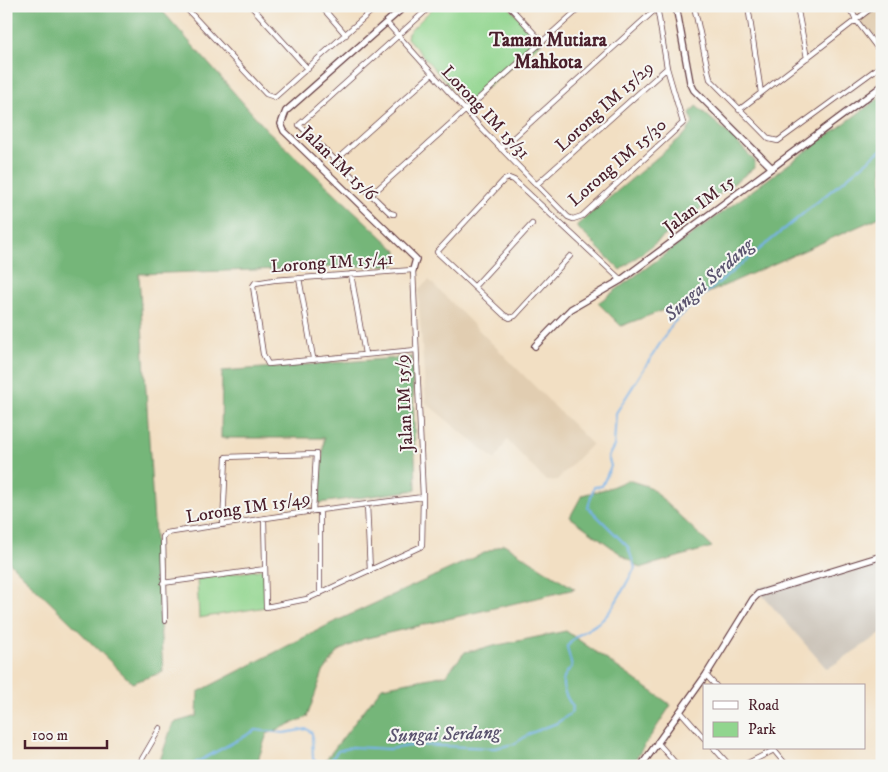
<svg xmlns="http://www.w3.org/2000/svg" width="888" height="772" font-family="'IM FELL DW Pica',serif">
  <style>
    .built { fill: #e1cdb1 }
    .industrial { fill: #cbc3b8 }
    .green { fill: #91d58e; stroke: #6e7a5c }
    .forest { fill: #74b679; stroke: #5f6a52 }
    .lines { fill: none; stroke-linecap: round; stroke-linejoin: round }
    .stream { stroke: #79b4ea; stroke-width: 2 }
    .minor-casing { stroke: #633c42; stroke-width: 6 }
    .tertiary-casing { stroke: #633c42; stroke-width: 8 }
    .minor { stroke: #fff; stroke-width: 4.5 }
    .tertiary { stroke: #fff; stroke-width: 5.5 }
    .labels { text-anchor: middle; stroke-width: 4; stroke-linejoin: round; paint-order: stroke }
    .street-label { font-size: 18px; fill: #4a1f2b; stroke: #f6f6f2 }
    .neighbourhood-label { font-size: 19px; font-weight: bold; fill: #4a1f2b; stroke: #f6f6f2 }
    .water-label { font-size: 19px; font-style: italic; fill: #5a536e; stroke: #f6f6f2 }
  </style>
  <rect width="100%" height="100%" fill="#f6f6f2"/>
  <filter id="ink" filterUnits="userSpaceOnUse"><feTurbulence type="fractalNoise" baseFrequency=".02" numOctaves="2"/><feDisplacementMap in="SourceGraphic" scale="10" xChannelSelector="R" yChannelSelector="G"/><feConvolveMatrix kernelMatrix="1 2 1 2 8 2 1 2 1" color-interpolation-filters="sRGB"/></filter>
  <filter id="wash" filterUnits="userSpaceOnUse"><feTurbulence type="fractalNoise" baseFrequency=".0096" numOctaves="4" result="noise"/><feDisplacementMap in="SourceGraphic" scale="20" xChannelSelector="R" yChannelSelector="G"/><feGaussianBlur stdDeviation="1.12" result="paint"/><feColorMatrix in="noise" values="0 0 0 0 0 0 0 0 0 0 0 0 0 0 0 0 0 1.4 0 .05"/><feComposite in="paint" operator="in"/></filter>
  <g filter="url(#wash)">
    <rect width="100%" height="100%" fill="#f2dfc3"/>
    <path class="built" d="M866 6H882V54L853 16Z
      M429 280 592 444 557 480 546 481 507 440 495 460 426 403 418 290Z"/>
    <path class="industrial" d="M882 563V633L827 669 756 588 863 570Z"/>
    <path class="green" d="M435 6H508L542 42 469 102 463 101 407 38 408 33Z
      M265 569 266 607 199 618 197 579Z"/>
    <path class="forest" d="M6 6H158L266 129 397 251 395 265 139 274 163 672 132 683 6 559Z
      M882 96V216L701 296 621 326 598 303Z
      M696 106 728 133 755 161 754 168 620 270 576 226 685 134 693 123 690 113Z
      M412 357 416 490 319 503 324 438H221L222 371Z
      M628 480 650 487 712 547 640 568 570 517 582 495 609 488Z
      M504 544 575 589 363 639 339 651 323 672 307 717 267 734 256 766H158L173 723 197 716 198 692 330 624Z
      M566 631 671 705 631 766H321L382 687 446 675 465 652Z"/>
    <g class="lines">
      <path class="stream" d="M190 766 256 730 284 733 307 729 312 733 313 759 320 766
        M326 766 338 751 352 747 390 749 417 745 495 748 514 744 531 733 557 723 571 713 573 707C563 693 557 679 572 667L567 647C575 632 595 629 606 616 618 602 626 583 635 568L628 547 588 507 594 487 602 486 611 466 608 457 614 446 616 413 673 323 699 299 882 149"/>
    </g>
  </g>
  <g filter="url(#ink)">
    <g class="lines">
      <g class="minor-casing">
        <path id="minor" d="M184 6 266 94 275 97 377 6
          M251 6 308 69
          M321 6 346 35
          M509 6 542 42
          M694 6 710 79 769 139 778 141 882 65
          M748 6 761 93
          M797 6 807 58
          M850 6 856 20 882 54
          M851 12 858 6
          M387 23 483 130 568 217 573 219 582 216 683 123 667 68 657 6
          M739 110 874 6
          M501 149 658 7
          M334 162 432 74
          M536 185 667 68
          M371 195 582 6
          M394 214 390 213 299 125 431 6
          M570 256 515 316 510 318 504 315 437 252 504 180 509 178 514 180 621 280
          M351 274 365 354
          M299 278 313 358
          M474 287 532 224
          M367 504 370 571
          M320 510V594
          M264 519 266 607 307 599 422 546 423 497 413 270 274 280 255 283 253 286 263 354 268 364 416 350
          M223 525 226 457 316 454 313 511
          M163 583 265 569
          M165 621 163 537 166 533 320 510 423 497
          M706 675 716 686
          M680 711 704 738
          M657 742 678 766
          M714 748 730 766
          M773 749 787 766
          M138 766 160 728
          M742 766 774 750"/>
      </g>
      <g class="tertiary-casing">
        <path id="tertiary" d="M405 6 286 111 281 124 284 131 416 259 413 270
          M676 6 690 82 694 90 772 168
          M535 346 571 309 621 280 882 86
          M641 766 706 675 753 599 758 594 882 556"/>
      </g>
      <use href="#minor" class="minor"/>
      <use href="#tertiary" class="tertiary"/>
    </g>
  </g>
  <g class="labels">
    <g class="street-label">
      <text transform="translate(604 106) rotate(-42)" y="6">Lorong IM 15/29</text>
      <text transform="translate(486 112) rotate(47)" y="6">Lorong IM 15/31</text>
      <text transform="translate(617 162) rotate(-41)" y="6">Lorong IM 15/30</text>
      <text transform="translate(339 163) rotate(44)" y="6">Jalan IM 15/6</text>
      <text transform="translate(699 204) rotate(-37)" y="6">Jalan IM 15</text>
      <text transform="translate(332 262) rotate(-4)" y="6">Lorong IM 15/41</text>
      <text transform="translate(404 403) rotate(-93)" y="6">Jalan IM 15/9</text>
      <text transform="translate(248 507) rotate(-9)" y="6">Lorong IM 15/49</text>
    </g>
    <g class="neighbourhood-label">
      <text x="548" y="46">Taman Mutiara<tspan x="548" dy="22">Mahkota</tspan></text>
    </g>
    <g class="water-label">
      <text transform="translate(708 279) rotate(-42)" y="7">Sungai Serdang</text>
      <text transform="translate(444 733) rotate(-2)" y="7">Sungai Serdang</text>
    </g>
  </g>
  <rect width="888" height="772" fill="none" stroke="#f6f6f2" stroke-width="25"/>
  <rect x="703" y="684" width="162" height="65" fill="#f6f6f2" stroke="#b1a0a2"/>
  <rect x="713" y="701" width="25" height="8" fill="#ffffff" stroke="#b1a0a2"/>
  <text x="748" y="710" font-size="15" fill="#4a1f2b">Road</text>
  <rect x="713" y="722" width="25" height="15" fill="#91d58e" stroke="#b1a0a2"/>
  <text x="748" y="734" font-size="15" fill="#4a1f2b">Park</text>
  <path d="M25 740v8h82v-8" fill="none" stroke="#4a1f2b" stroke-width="2.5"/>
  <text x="32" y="740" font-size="15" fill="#4a1f2b" stroke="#f6f6f2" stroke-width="4" paint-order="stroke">100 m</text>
</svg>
